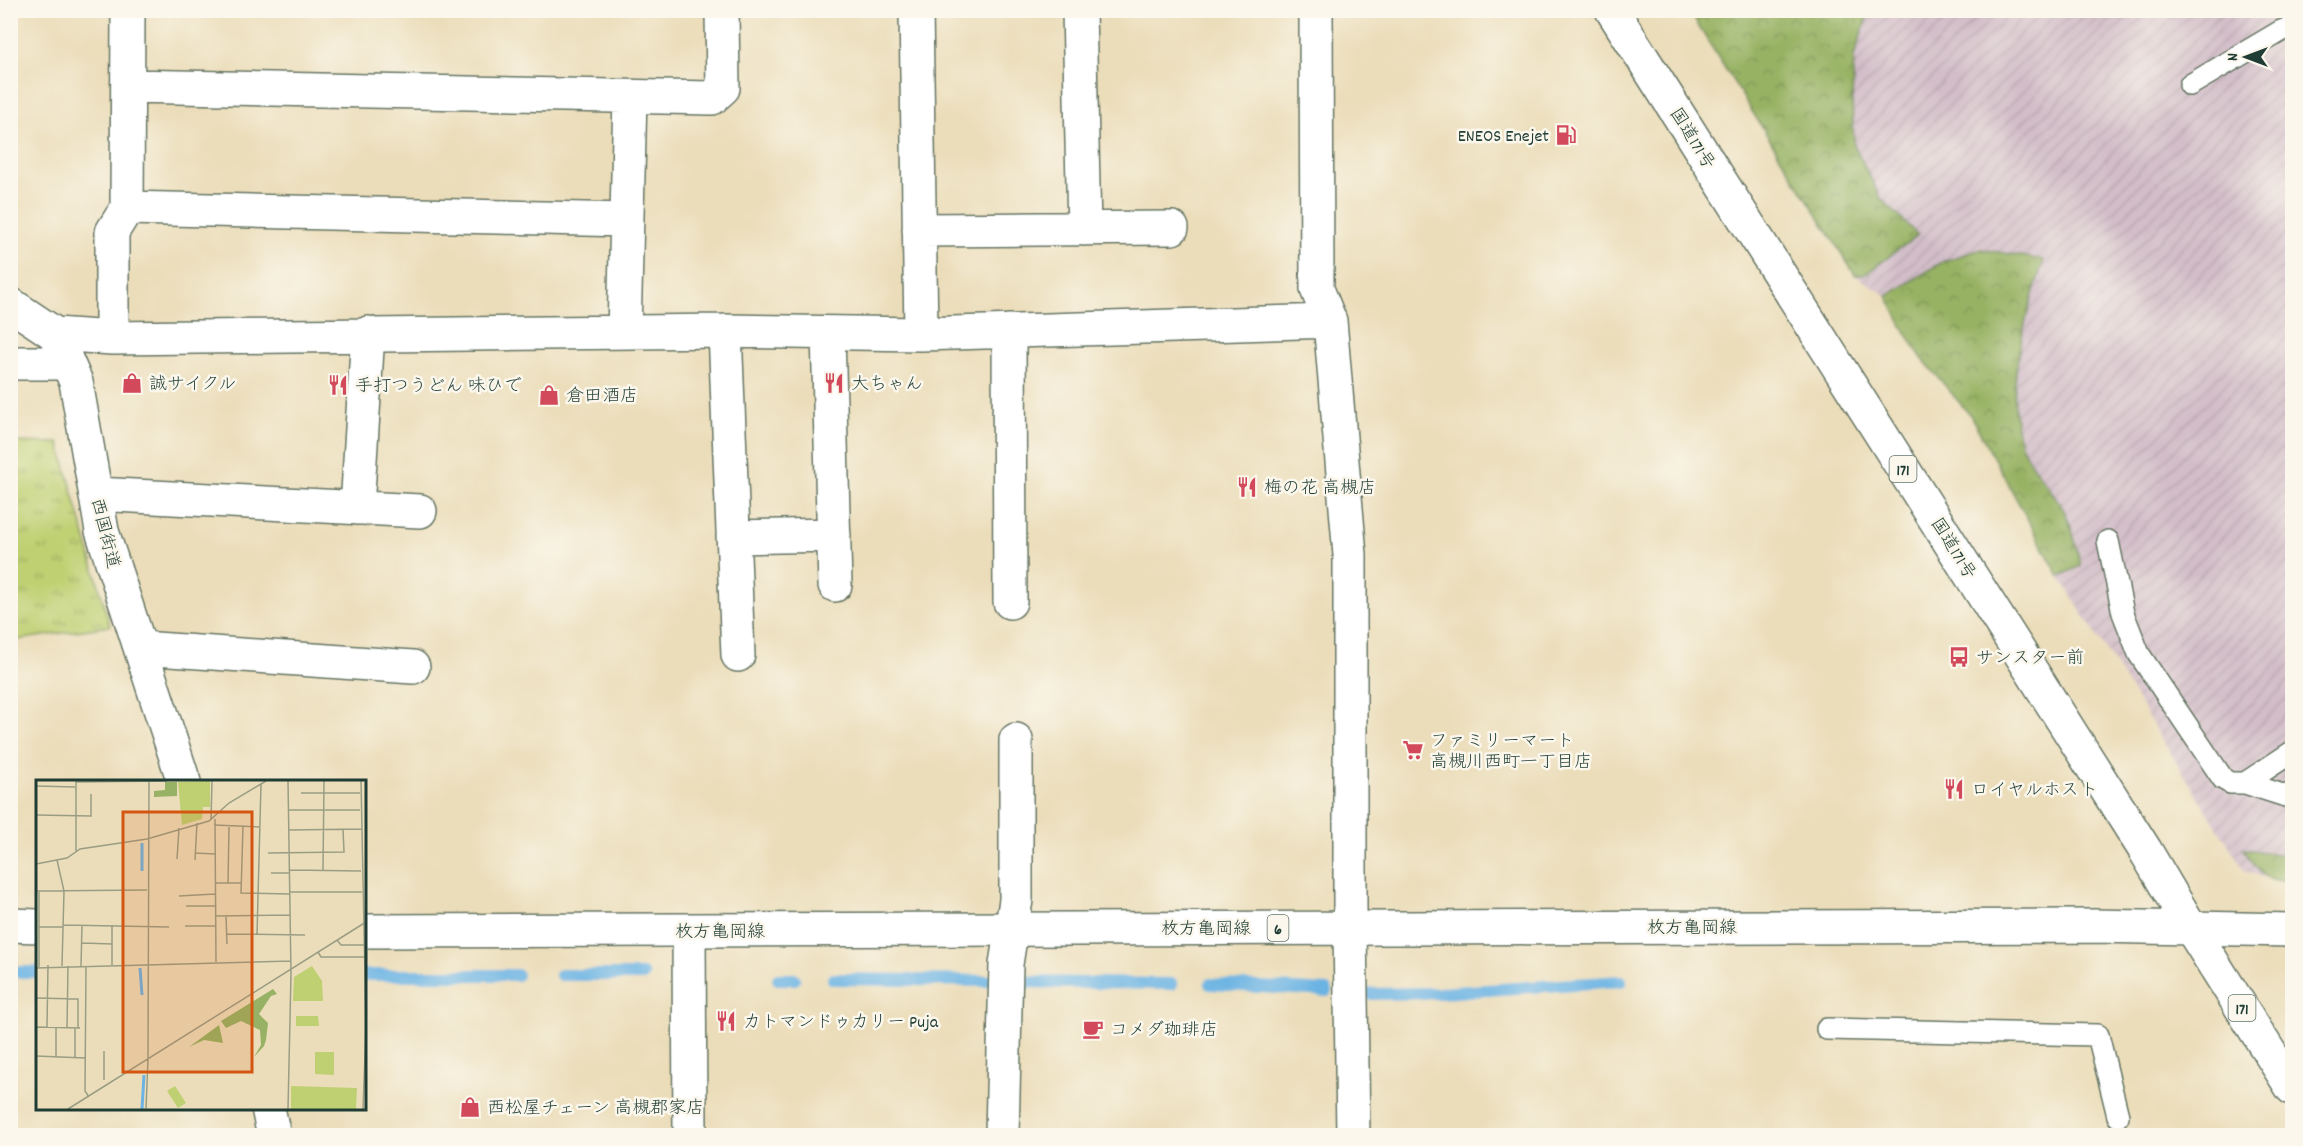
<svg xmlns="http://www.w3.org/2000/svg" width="2303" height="1146" font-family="Dekko,'Klee One',sans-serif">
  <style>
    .industrial { fill: url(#industrial-furrows) }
    .grass { fill: url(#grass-tufts); stroke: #6f8653; stroke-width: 1.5 }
    .forest { fill: url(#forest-crowns); stroke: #5b784c; stroke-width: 1.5 }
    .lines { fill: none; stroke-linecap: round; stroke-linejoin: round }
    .stream { stroke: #6bb3e3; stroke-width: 12 }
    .service-casing { stroke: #667563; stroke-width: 24 }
    .minor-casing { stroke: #667563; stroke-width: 36 }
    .primary-casing { stroke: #667563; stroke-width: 36 }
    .trunk-casing { stroke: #667563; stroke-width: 36 }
    .service { stroke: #fff; stroke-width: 21 }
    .minor { stroke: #fff; stroke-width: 33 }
    .primary { stroke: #fff; stroke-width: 33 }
    .trunk { stroke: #fff; stroke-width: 33 }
    .labels { text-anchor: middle; stroke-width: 5; stroke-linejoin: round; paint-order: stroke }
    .shield { fill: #fbf7ec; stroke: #61756b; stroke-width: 1.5 }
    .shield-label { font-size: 16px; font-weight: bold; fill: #1f3d34 }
    .poi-label { font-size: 18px; fill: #1f3d34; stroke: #fbf7ec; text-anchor: start }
    .street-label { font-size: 18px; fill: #1f3d34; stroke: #fbf7ec }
    .inset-river { fill: none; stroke: #6bb3e3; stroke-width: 3 }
    .inset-road { fill: none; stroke: #999d84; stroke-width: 1.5 }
    .view { fill: #d45610; fill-opacity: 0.15; stroke: #d45610; stroke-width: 3 }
    .inset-edge { fill: none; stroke: #1f3d34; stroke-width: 3 }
  </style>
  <defs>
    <pattern id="industrial-furrows" width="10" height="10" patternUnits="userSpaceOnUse" patternTransform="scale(1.5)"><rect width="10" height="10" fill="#d2bdc8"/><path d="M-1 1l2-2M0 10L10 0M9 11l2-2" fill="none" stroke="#b4a3ac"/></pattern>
    <pattern id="grass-tufts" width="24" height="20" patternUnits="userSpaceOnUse" patternTransform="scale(1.5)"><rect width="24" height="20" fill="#bfd072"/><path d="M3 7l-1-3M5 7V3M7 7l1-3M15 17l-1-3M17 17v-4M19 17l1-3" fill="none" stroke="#9baa5e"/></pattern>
    <pattern id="forest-crowns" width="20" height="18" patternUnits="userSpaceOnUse" patternTransform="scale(1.5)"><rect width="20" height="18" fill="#97b264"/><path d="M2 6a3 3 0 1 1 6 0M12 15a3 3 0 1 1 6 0" fill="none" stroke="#7b9253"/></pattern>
  </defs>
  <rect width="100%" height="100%" fill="#fbf7ec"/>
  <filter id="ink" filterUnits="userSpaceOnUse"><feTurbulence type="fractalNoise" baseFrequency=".0167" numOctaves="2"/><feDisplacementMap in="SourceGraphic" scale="12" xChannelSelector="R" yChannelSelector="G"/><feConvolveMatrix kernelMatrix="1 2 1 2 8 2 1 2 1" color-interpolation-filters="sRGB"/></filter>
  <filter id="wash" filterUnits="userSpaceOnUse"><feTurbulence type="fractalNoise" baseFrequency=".008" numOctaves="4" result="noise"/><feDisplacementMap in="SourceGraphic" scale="24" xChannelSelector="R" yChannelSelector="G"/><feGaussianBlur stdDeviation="1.35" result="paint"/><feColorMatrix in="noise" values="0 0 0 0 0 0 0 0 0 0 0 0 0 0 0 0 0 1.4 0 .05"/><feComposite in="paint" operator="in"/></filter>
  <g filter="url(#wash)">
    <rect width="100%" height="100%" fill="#ebddb9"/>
    <path class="industrial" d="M1689 11H2292V882L2275 881 2245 871 2059 576 1970 415 1921 357 1902 326 1887 296 1855 275Z"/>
    <path class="grass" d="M11 442 59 443 110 626 11 641Z"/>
    <path class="forest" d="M1689 11H1869L1854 57 1852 101 1854 145 1881 199 1918 235 1864 275H1855Z
      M1981 249 2044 260C2026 313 2003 389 2021 444 2029 466 2049 485 2061 505 2072 524 2076 545 2081 566L2059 576 1970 415 1921 357 1902 326 1887 296 1944 261Z
      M2243 849 2292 856V882C2260 880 2261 874 2243 849Z"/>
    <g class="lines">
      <path class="stream" d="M10 972H38
        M364 975H517
        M561 975H643
        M778 979H795
        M833 979 994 981
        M1019 982 1172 984
        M1210 984 1327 991
        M1371 994 1440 993 1621 981"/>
    </g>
  </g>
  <g filter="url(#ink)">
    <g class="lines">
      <g class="service-casing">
        <path id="service" d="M2190 85 2281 31 2292 27
          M2108 541 2123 613 2139 654 2223 779 2230 783H2245L2292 752
          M2245 783 2292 798
          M1827 1029 2098 1035 2118 1116"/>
      </g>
      <g class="minor-casing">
        <path id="minor" d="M916 10 921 334
          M1079 10 1084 229
          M1316 10 1317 289 1330 321 1350 555V927L1353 1136
          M128 86 712 98 723 88 722 10
          M127 208 626 220
          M919 230 1172 228
          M10 304 55 334 76 382 102 531 184 782
          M725 331 738 655
          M1009 331 1010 602
          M624 332 630 97
          M828 333 835 585
          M55 334 112 338 725 331 921 334 1330 321
          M112 338V232L127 208 128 10
          M10 363H67
          M96 494 420 511
          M357 508 368 333
          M733 537 834 535
          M141 648 413 667
          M2191 928 2292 930
          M689 931 690 1136
          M268 1108 274 1136
          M1002 1136 1006 964 1016 900V740"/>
      </g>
      <g class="primary-casing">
        <path id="primary" d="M10 925 38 926
          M364 931 2094 926 2191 928"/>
      </g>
      <g class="trunk-casing">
        <path id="trunk" d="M1612 10 2145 850 2191 928 2292 1088"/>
      </g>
      <use href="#service" class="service"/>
      <use href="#minor" class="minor"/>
      <use href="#primary" class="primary"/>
      <use href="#trunk" class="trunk"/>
    </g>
  </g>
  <defs>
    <g id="fuel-bare" transform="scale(1.62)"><path d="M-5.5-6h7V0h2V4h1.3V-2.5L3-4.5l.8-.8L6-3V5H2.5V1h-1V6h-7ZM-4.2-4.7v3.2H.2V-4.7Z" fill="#d1495b" stroke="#fbf7ec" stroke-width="2.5" paint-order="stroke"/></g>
    <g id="shop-bare" transform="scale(1.62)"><path d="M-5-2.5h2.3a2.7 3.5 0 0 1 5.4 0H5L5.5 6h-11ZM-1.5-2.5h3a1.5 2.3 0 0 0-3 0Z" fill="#d1495b" stroke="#fbf7ec" stroke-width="2.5" paint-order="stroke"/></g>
    <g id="restaurant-bare" transform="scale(1.62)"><path d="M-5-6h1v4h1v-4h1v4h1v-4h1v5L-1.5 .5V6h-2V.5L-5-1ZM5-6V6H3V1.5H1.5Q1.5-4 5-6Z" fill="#d1495b" stroke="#fbf7ec" stroke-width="2.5" paint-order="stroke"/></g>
    <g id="bus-bare" transform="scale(1.62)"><path d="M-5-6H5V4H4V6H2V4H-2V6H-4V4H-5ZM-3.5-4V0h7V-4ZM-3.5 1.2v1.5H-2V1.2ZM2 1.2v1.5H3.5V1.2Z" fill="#d1495b" stroke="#fbf7ec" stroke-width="2.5" paint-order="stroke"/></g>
    <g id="supermarket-bare" transform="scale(1.62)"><path d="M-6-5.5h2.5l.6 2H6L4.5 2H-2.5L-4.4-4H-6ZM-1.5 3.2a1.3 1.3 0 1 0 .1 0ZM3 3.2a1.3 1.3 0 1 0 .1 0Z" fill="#d1495b" stroke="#fbf7ec" stroke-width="2.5" paint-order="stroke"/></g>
    <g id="cafe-bare" transform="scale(1.62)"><path d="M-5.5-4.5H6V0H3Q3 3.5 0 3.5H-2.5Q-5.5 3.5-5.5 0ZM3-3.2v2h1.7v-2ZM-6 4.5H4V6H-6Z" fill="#d1495b" stroke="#fbf7ec" stroke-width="2.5" paint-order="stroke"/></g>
  </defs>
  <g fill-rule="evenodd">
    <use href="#fuel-bare" x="1566" y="135"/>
    <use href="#shop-bare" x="132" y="383"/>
    <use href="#restaurant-bare" x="834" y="383"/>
    <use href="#restaurant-bare" x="338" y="385"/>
    <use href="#shop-bare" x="549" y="395"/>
    <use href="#restaurant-bare" x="1247" y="487"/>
    <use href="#bus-bare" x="1959" y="657"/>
    <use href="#supermarket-bare" x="1413" y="750"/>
    <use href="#restaurant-bare" x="1954" y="789"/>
    <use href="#restaurant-bare" x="726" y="1021"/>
    <use href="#cafe-bare" x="1093" y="1029"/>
    <use href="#shop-bare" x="470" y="1107"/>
  </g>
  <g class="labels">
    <g class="shield">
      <rect x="1889.5" y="456" width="27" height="26" rx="4.5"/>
      <rect x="1267.5" y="915" width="21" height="26" rx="4.5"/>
      <rect x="2228.5" y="995" width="27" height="26" rx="4.5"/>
    </g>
    <g class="shield-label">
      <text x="1903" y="475">171</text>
      <text x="1278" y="934">6</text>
      <text x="2242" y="1014">171</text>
    </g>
    <g class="poi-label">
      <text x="1549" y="141" text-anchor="end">ENEOS Enejet</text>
      <text x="149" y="389">誠サイクル</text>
      <text x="851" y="389">大ちゃん</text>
      <text x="355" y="391">手打つうどん 味ひで</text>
      <text x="566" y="401">倉田酒店</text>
      <text x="1264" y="493">梅の花 高槻店</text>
      <text x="1976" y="663">サンスター前</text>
      <text x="1430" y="746">ファミリーマート<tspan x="1430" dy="21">高槻川西町一丁目店</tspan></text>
      <text x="1971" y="795">ロイヤルホスト</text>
      <text x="743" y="1027">カトマンドゥカリー Puja</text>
      <text x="1110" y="1035">コメダ珈琲店</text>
      <text x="487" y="1113">西松屋チェーン 高槻郡家店</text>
    </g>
    <g class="street-label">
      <text transform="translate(1693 138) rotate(58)" y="6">国道171号</text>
      <text transform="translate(106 533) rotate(76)" y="6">西国街道</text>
      <text transform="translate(1954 548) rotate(58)" y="6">国道171号</text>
      <text x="1692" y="933">枚方亀岡線</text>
      <text x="1206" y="934">枚方亀岡線</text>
      <text x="720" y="937">枚方亀岡線</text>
    </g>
  </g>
  <g transform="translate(36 780)">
    <rect width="330" height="330" fill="#ebddb9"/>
    <path d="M174 1V27H167L166 39 146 45 142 2Z" fill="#bfd072"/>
    <path d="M129 2H141V16L118 17V11L129 10ZM237 209 241 214 235 216 223 234 232 243 230 260 228 266 218 277 225 265 224 250 205 241 190 248 185 241ZM183 245 187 263 168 260 153 267Z" fill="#97b264"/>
    <path d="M276 186 286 201 287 221H257L258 197ZM260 236H282L283 246H260ZM255 306 321 308 320 329H255Z" fill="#bfd072"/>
    <path d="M139 306 150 323 142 328 131 311Z" fill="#bfd072"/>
    <path d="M279 272H298V295L279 294Z" fill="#bfd072"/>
    <path class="inset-river" d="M106 63V91M104 188 106 215M106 329 108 295"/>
    <path class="inset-road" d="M40 1V71M252 1 255 194 252 329M325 1 330 247 327 329M40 2 131 1M0 6 39 7M265 13H324M252 30H324M0 35 55 36V14M179 39 180 182M175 40 176 1M178 45 223 47M207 47 205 113 254 114M252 50 326 49M159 73 179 74M232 73 308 72 307 49M141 79 143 48M21 80 28 111 26 186M159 80 161 43M0 84 31 78 44 69 111 59 173 41 193 23 230 1M254 90 325 91M287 90 288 1M235 93H254M179 103H205M192 103 193 47M0 111 111 110M254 112H326M143 116 179 114M150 126H179M179 136 254 135M190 136 191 164M27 145 133 147M149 146H179M3 147H27M191 154 269 155M221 154 225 4M301 160 305 165H328M46 163 76 164M282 172 285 177H330M76 185V145M45 186 46 145M50 186 49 311 53 317M3 187V112M0 188 255 181M0 218 42 219V248M0 247 44 248M11 247 12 185M20 247V277M31 248 32 186M0 268V247M0 276 49 278M39 278V248M112 279 113 1M68 300V271M32 329 330 142M110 329 112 279"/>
    <path class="view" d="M87 32H216V292H87Z"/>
    <rect width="330" height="330" class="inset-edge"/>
  </g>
  <rect width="2303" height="1146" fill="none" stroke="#fbf7ec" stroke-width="36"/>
  <g transform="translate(2246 57) rotate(270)" stroke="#fbf7ec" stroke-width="4.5" paint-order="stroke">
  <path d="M0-4.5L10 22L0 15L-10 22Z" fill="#1f3d34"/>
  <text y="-9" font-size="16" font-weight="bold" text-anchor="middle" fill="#1f3d34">N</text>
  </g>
</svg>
